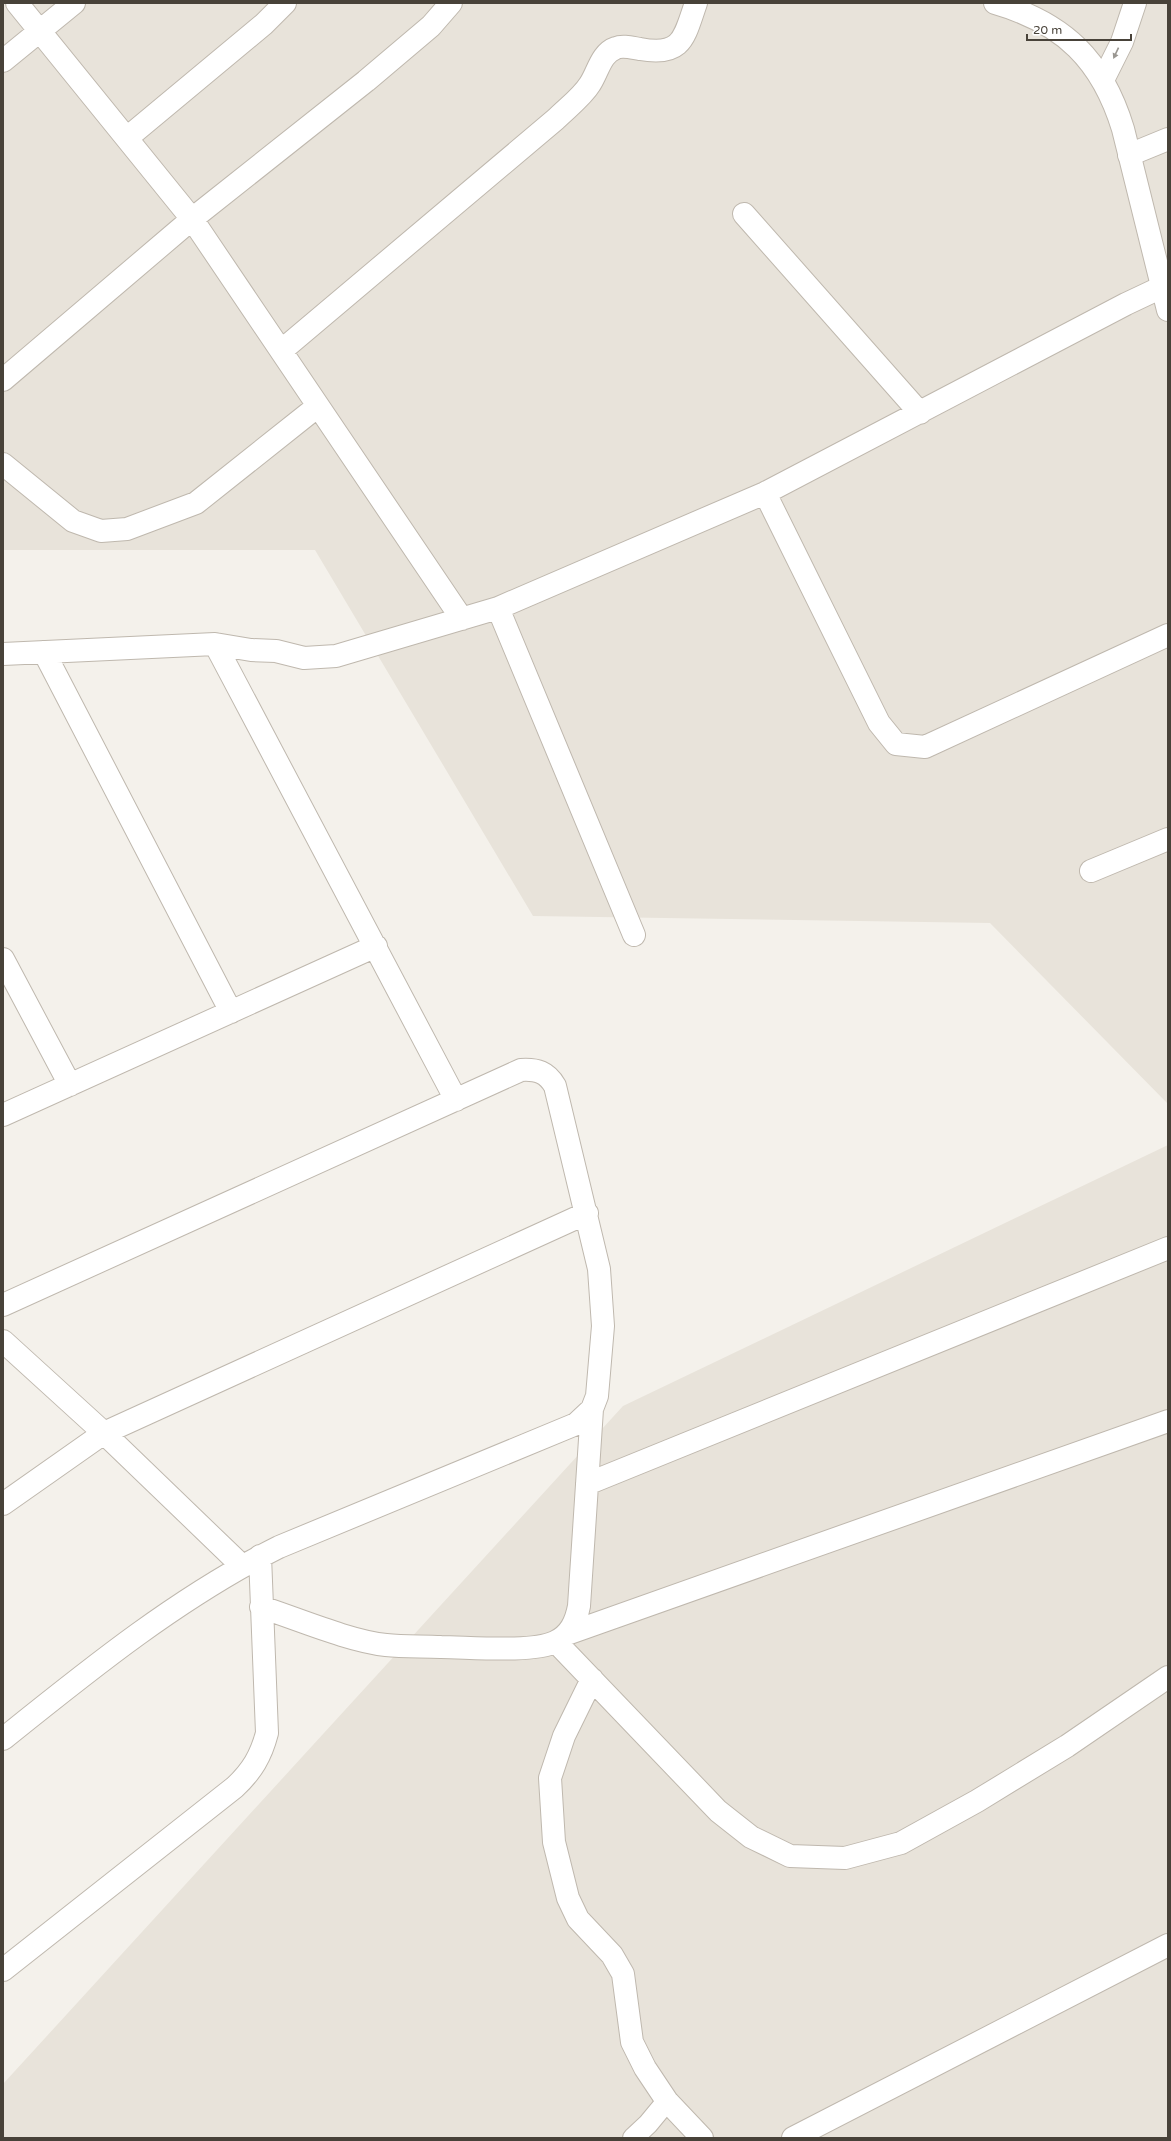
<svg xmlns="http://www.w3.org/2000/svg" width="1171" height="2141" font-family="'Varela Round',sans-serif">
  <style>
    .residential { fill: #e8e3da }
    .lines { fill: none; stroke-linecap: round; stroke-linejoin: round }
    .service-casing { stroke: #bfb8ae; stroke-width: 22 }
    .minor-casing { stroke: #bfb8ae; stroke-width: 24 }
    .tertiary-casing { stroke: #bfb8ae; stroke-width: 24 }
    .service { stroke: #fff; stroke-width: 20 }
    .minor { stroke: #fff; stroke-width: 22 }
    .tertiary { stroke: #fff; stroke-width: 22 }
    .oneway { fill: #9a9792 }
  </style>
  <rect width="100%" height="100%" fill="#f4f1eb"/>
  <path class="residential" d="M3 3H1168V1104L990 923 533 916 315 550H3Z
    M1168 1145V2138H3V2084L623 1406Z"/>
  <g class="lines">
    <g class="service-casing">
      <path id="service" d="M633 2138 648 2124 667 2101"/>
    </g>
    <g class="minor-casing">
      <path id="minor" d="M17 3 192 219 462 619
        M3 61 74 3
        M1103 80 1122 42 1135 3
        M127 138 264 24 285 3
        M1129 155 1168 139
        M744 214 920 413
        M281 351 556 119C567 108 582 97 590 84 598 72 601 53 616 48 623 45 633 48 640 49 683 57 684 37 696 3
        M3 380 192 219 366 81 431 26 451 3
        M3 464 73 521 101 531 127 529 196 503 318 406
        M765 493 879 723 896 744 925 747 1168 635
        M498 608 634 935
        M215 644 456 1100
        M44 652 231 1012
        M3 654 215 644 251 650 276 651 304 658 336 656 498 608 765 493 1126 304 1162 287
        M1091 871 1168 839
        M3 959 70 1085
        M3 1115 376 946
        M3 1305 521 1070C537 1069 547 1072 555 1086L599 1269 603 1326 597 1396 592 1409 576 1424 279 1547C179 1597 90 1669 3 1739
        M3 1341 104 1433 241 1565
        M587 1484 1168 1248
        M3 1504 104 1433 587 1213
        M261 1607C298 1619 349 1641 386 1645 404 1647 423 1646 441 1647 468 1647 532 1653 555 1642 570 1635 576 1622 579 1606L592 1409
        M567 1634 1168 1421
        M556 1642 718 1811 751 1837 790 1856 845 1858 901 1843 977 1801 1067 1746 1168 1677
        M592 1679 564 1736 550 1778 554 1842 568 1898 578 1919 612 1955 623 1974 632 2042 645 2068 667 2101 702 2138
        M3 1970 235 1787C252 1771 261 1756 267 1733L260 1556
        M793 2138 1168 1945"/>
    </g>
    <g class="tertiary-casing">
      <path id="tertiary" d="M995 3C1064 23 1102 60 1123 129L1168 310"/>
    </g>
    <use href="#service" class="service"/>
    <use href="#minor" class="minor"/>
    <use href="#tertiary" class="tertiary"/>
  </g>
  <defs><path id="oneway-solid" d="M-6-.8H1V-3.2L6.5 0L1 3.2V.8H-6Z"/></defs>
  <use class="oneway" href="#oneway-solid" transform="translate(1116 53) rotate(115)"/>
  <rect width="1171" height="2141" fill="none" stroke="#484239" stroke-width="8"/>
  <path d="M1027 34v6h104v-6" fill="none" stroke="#484239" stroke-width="2"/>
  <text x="1033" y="34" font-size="12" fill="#484239" stroke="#ffffff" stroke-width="3" paint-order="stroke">20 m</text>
</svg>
